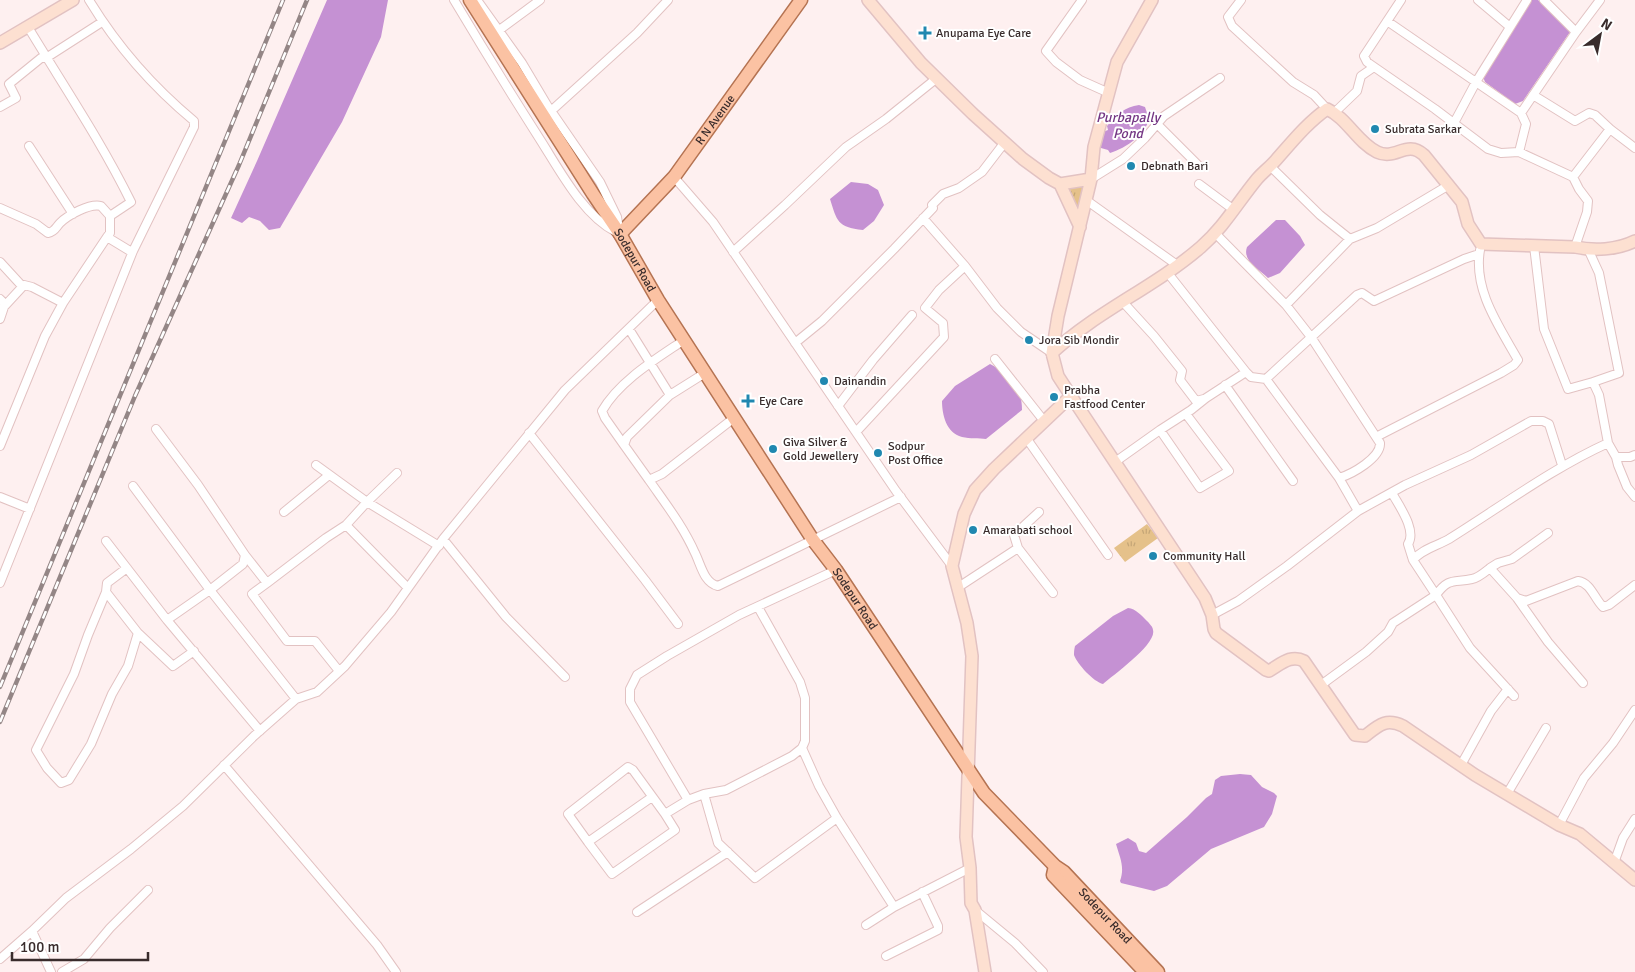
<svg xmlns="http://www.w3.org/2000/svg" width="1635" height="972" font-family="Signika,sans-serif">
  <style>
    .park { fill: url(#park-tufts) }
    .water { fill: #c591d3 }
    .lines { fill: none; stroke-linecap: round; stroke-linejoin: round }
    .street-casing { stroke: #e2c2c2; stroke-width: 10 }
    .secondary-casing { stroke: #e2c2c2; stroke-width: 14 }
    .primary-casing { stroke: #b57352; stroke-width: 15 }
    .street { stroke: #fff; stroke-width: 8 }
    .secondary { stroke: #fde0d1; stroke-width: 11 }
    .primary { stroke: #fbc2a3; stroke-width: 12 }
    .rail-casing { stroke: #948686; stroke-width: 4.5 }
    .rail { stroke: #fff; stroke-width: 2.5; stroke-dasharray: 8; stroke-linecap: butt }
    .poi-dot { fill: #2088b0; stroke: #fff; stroke-width: 2 }
    .labels { text-anchor: middle; stroke-width: 4; stroke-linejoin: round; paint-order: stroke }
    .poi-label { font-size: 12px; fill: #392c2c; stroke: #fff; text-anchor: start }
    .street-label { font-size: 12px; fill: #392c2c; stroke: #fff }
    .water-label { font-size: 14px; font-style: italic; fill: #743684; stroke: #fff }
  </style>
  <defs>
    <pattern id="park-tufts" width="24" height="20" patternUnits="userSpaceOnUse" patternTransform="scale(1.25)"><rect width="24" height="20" fill="#e5c18a"/><path d="M3 7l-1-3M5 7V3M7 7l1-3M15 17l-1-3M17 17v-4M19 17l1-3" fill="none" stroke="#c5a677"/></pattern>
  </defs>
  <rect width="100%" height="100%" fill="#fef0f0"/>
  <path class="park" d="M1089 181 1080 219 1064 186Z
    M1147 524 1158 538 1125 562 1114 548Z"/>
  <path class="water" d="M327 0H388L381 37 342 122 280 228 269 230 260 221 249 217 242 223 231 218 257 161Z
    M1526 0H1538L1568 26 1570 32 1523 101 1515 104 1485 82 1482 74Z
    M1139 105 1145 107 1147 113H1149C1151 132 1126 148 1110 153L1108 150 1101 148 1099 143 1100 133 1108 130 1107 126C1116 115 1125 107 1139 105Z
    M851 182 868 184 878 190 884 205 874 221 863 230C837 227 837 221 830 199Z
    M1276 220H1285L1300 236 1305 245 1280 273 1268 278C1259 269 1242 261 1247 247Z
    M990 364C1001 369 1016 381 1020 393 1021 398 1022 404 1022 410L986 439C979 438 970 439 962 437 946 433 942 414 942 401L955 386Z
    M1128 608C1136 609 1141 615 1147 621 1149 623 1153 627 1153 630 1157 644 1113 675 1103 684 1094 682 1077 664 1074 655 1074 652 1074 650 1075 646L1113 616Z
    M1240 774 1251 775 1262 787 1274 793 1277 796 1272 814 1264 827 1211 849 1167 886 1154 891 1121 883 1120 881C1125 867 1120 858 1116 844L1128 838 1136 843 1139 851 1146 853 1187 817 1206 798 1212 794 1215 780 1221 776Z"/>
  <g class="lines">
    <g class="street-casing">
      <path id="street" d="M454 0C482 47 511 94 541 141 560 171 583 215 616 232
        M477 0 522 63 547 105 600 182 617 217 619 229
        M1082 0 1046 51 1056 62 1080 80 1109 93
        M1241 0 1228 17 1232 26 1293 82 1314 95 1327 109
        M1401 0 1364 56 1367 62 1435 109 1488 149 1501 153 1519 152 1573 177 1610 129 1635 148
        M1478 0 1510 27
        M1387 21 1521 113 1576 32 1544 0
        M28 27C63 85 101 141 131 202L110 216V233L107 237
        M498 31 540 0
        M1576 32 1600 0
        M1533 95 1575 121 1589 113 1595 115 1610 129
        M0 107 16 98 9 84 41 58H46L102 22
        M551 111 637 33 668 0
        M1334 113 1357 91 1361 76 1374 67
        M1454 123 1476 82 1527 0
        M1157 124 1198 165
        M29 146 73 214
        M1519 152 1526 124 1521 113
        M1270 166 1320 215 1350 239 1377 228 1449 185
        M674 177 713 222 896 491 952 566
        M1573 177 1579 189 1588 201 1587 212 1575 247
        M1091 179 1123 159 1145 138 1164 116 1220 78
        M1199 184 1234 210
        M1086 200 1177 265
        M0 208 36 224 48 233C55 232 56 227 60 223 68 215 90 203 101 206L110 216
        M923 218 965 266 997 308 1021 332 1052 353
        M1215 233 1286 305 1311 337 1380 443C1381 458 1352 474 1339 478L1358 511
        M1534 246 1544 329 1568 389 1593 382
        M1588 249 1599 273 1619 373 1593 382 1599 395 1608 443
        M733 252 785 205 846 147 886 119 937 78
        M0 262 22 286
        M1167 272 1246 372
        M0 299 5 304 0 319
        M1122 301 1154 336 1182 371 1180 380 1196 401 1204 399
        M1286 305 1350 239
        M0 311 24 285 32 287 63 303
        M629 329 670 395
        M795 343 822 321 894 249 933 208 932 205 943 194 959 188 982 172 1005 142
        M995 359 1044 421
        M705 373 670 395 627 437 624 445 649 480 662 474 734 418
        M1266 379 1339 478
        M1225 385 1293 481
        M838 406 873 360 912 315
        M156 429 198 485 245 555 243 564 210 590 296 699
        M1160 430 1200 488 1229 471 1186 414
        M856 432 944 337 943 323 925 308 939 290 965 266
        M529 433 645 580 678 624
        M1376 437 1501 373 1514 365 1518 360C1499 326 1473 290 1480 250
        M1027 439 1108 555
        M624 445 605 418 602 411C619 381 656 359 684 340
        M0 446 45 336 63 303 107 237 130 251H133
        M1616 457H1630L1635 455
        M1115 462 1160 430 1191 410 1206 398 1246 372 1251 377 1266 379 1357 295 1362 293 1374 301 1464 259 1479 254
        M316 465 367 502 439 546
        M649 480C665 503 683 526 695 553 701 565 704 583 718 586L901 497
        M1392 493C1399 506 1417 530 1408 544L1413 560
        M0 497 30 509
        M284 512 329 475
        M346 525 408 588
        M443 539 506 617 565 677
        M106 541 167 620 210 590 133 486
        M1018 548 1053 593
        M245 555 267 583 326 538 346 525 367 502 397 473
        M127 568 107 583 106 592 138 633 173 666 194 651
        M1490 568 1498 563 1512 559 1548 533
        M0 583 133 251 194 127V121C153 87 117 46 89 0
        M267 583 252 594 287 641H315L339 671
        M957 588 1018 548 1014 535 1039 512
        M106 592 88 635 74 674 36 750 47 768 61 783 69 780 91 744 112 694 128 666 138 633
        M1517 598 1548 642 1583 683
        M758 607 800 682 805 698V741L802 748 792 756 763 771 726 790 704 794 688 800 630 702V689L637 675 667 656 739 615 836 570
        M1212 615 1238 601 1287 566 1358 511 1405 485 1471 455 1531 421H1543L1549 424 1562 465
        M167 620 260 731
        M1321 685 1366 652 1388 632 1393 623 1436 595 1413 560C1422 549 1437 546 1449 539 1502 506 1551 469 1608 443L1616 457 1618 465 1627 487 1635 497
        M1514 696 1470 648 1436 595C1449 577 1454 583 1472 579 1478 578 1485 572 1490 568L1517 598 1526 601 1578 581C1591 583 1594 598 1603 607L1609 605 1635 585
        M802 748 819 786 837 818 894 907
        M224 765 377 945 396 972
        M1461 765 1491 711 1508 689
        M704 794 718 843 755 878 837 818
        M1507 794 1546 728
        M652 797 588 842 612 874 675 830 665 814 688 800
        M1559 825 1584 778 1613 743 1635 710
        M588 842 568 814 628 767 633 770 665 814
        M1614 863 1623 838 1635 819
        M975 910 1015 943 1043 972
        M637 912 728 852
        M866 925 894 907 970 868
        M886 956 938 930V926L922 892
        M0 959 32 931
        M51 972 32 931 66 898 131 849 183 806 254 736 296 699 317 692 345 666 391 612 443 539 565 390 658 300
        M62 972 84 959 110 928 148 890"/>
    </g>
    <g class="secondary-casing">
      <path id="secondary" d="M868 0 921 63 973 114 1023 159 1049 178 1060 184 1091 179
        M0 43 73 0
        M1060 184 1080 227
        M1052 353C1097 311 1155 287 1201 247 1224 227 1238 202 1257 179 1263 172 1270 167 1276 160 1292 142 1307 123 1327 109 1347 118 1357 142 1377 152 1396 161 1406 139 1424 155L1462 202 1468 224 1481 244 1575 247C1594 251 1617 250 1635 241
        M1071 396 1205 598 1212 615 1214 629 1216 633 1266 670 1269 671C1281 664 1291 654 1304 661L1355 735 1365 736C1379 725 1386 718 1403 726L1475 775 1559 825 1580 834 1635 880
        M985 972 975 910 971 903 970 868 966 837 972 656 967 623 952 566 964 514 975 490 994 469 1071 396 1058 376 1052 353 1058 316 1091 179 1094 147 1117 62 1152 0"/>
    </g>
    <g class="primary-casing">
      <g id="primary">
        <path id="s1" d="M470 0 593 194 620 234 658 300 813 540 836 570 984 793 1055 866 1064 872 1158 972"/>
        <path id="s2" d="M620 234 674 177 801 0"/>
        <path d="M1055 866 1053 875 1145 972"/>
      </g>
    </g>
    <use href="#street" class="street"/>
    <use href="#secondary" class="secondary"/>
    <use href="#primary" class="primary"/>
    <g class="rail-casing">
      <path id="rail" d="M0 687 283 0
        M0 722 135 396 239 165 307 0"/>
    </g>
    <use href="#rail" class="rail"/>
  </g>
  <g class="poi-dot">
    <path d="M922.5 25.5h5v5h5v5h-5v5h-5v-5h-5v-5h5z"/>
    <circle cx="1375" cy="129" r="5"/>
    <circle cx="1131" cy="166" r="5"/>
    <circle cx="1029" cy="340" r="5"/>
    <circle cx="824" cy="381" r="5"/>
    <circle cx="1054" cy="397" r="5"/>
    <path d="M745.5 393.5h5v5h5v5h-5v5h-5v-5h-5v-5h5z"/>
    <circle cx="773" cy="449" r="5"/>
    <circle cx="878" cy="453" r="5"/>
    <circle cx="973" cy="530" r="5"/>
    <circle cx="1153" cy="556" r="5"/>
  </g>
  <g class="labels">
    <g class="poi-label">
      <text x="936" y="37">Anupama Eye Care</text>
      <text x="1385" y="133">Subrata Sarkar</text>
      <text x="1141" y="170">Debnath Bari</text>
      <text x="1039" y="344">Jora Sib Mondir</text>
      <text x="834" y="385">Dainandin</text>
      <text x="1064" y="394">Prabha<tspan x="1064" dy="14">Fastfood Center</tspan></text>
      <text x="759" y="405">Eye Care</text>
      <text x="783" y="446">Giva Silver &amp;<tspan x="783" dy="14">Gold Jewellery</tspan></text>
      <text x="888" y="450">Sodpur<tspan x="888" dy="14">Post Office</tspan></text>
      <text x="983" y="534">Amarabati school</text>
      <text x="1163" y="560">Community Hall</text>
    </g>
    <g class="street-label">
      <text dy="4" stroke="none"><textPath href="#s2" startOffset="149">R N Avenue</textPath></text>
      <text dy="4" stroke="none"><textPath href="#s1" startOffset="308">Sodepur Road</textPath></text>
      <text dy="4" stroke="none"><textPath href="#s1" startOffset="712">Sodepur Road</textPath></text>
      <text dy="4" stroke="none"><textPath href="#s1" startOffset="1118">Sodepur Road</textPath></text>
    </g>
    <g class="water-label">
      <text x="1128" y="122">Purbapally<tspan x="1128" dy="16">Pond</tspan></text>
    </g>
  </g>
  <g transform="translate(1600 35) rotate(32)" stroke="#ffffff" stroke-width="4" paint-order="stroke">
  <path d="M0-4L9 19L0 12L-9 19Z" fill="#392c2c"/>
  <text y="-8" font-size="14" font-weight="bold" text-anchor="middle" fill="#392c2c">N</text>
  </g>
  <path d="M12 952v8h136v-8" fill="none" stroke="#392c2c" stroke-width="2.5"/>
  <text x="20" y="952" font-size="15" fill="#392c2c" stroke="#ffffff" stroke-width="4" paint-order="stroke">100 m</text>
</svg>
